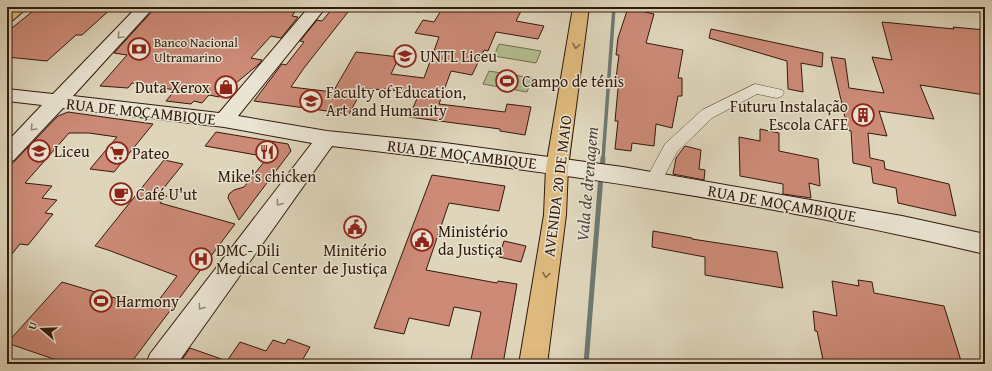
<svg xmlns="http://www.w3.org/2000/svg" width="992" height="371" font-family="'Gentium Book Plus',serif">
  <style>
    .green { fill: #b1bd90; stroke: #726c4e }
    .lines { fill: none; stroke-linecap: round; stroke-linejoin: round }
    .stream-far1 { stroke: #6d7972; stroke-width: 3.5 }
    .stream { stroke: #6d7972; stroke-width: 5 }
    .building { fill: #cc8a77; stroke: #321a0b }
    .street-casing { stroke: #5d4937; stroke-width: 1 }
    .secondary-casing { stroke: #321a0b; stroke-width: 2 }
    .primary-casing { stroke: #321a0b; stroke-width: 2 }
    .street { fill: #eae4d3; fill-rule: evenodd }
    .secondary { fill: #eae4d3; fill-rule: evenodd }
    .primary { fill: #dfba7e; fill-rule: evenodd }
    .oneway { stroke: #978979 }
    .oneway2 { stroke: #886a44 }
    .labels { text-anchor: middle; stroke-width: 3; stroke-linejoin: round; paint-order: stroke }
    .far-poi-label { font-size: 13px; fill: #321a0b; stroke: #eae4d3; text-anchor: start }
    .poi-label { font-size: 16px; fill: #321a0b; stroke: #eae4d3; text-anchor: start }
    .street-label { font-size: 16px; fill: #321a0b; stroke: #eae4d3 }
    .water-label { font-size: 17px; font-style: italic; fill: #4f493e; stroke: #eae4d3 }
  </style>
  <rect width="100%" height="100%" fill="#ded5bb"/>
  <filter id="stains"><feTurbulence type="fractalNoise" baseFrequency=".005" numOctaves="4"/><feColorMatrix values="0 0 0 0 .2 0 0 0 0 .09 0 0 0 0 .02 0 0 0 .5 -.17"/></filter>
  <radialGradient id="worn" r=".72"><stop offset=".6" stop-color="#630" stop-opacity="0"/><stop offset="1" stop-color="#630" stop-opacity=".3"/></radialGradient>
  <path class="green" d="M499 44 541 51 536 63 494 56Z
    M489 71 532 78 527 92 483 84Z"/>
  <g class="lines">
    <path class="stream-far1" d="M603 159 614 7"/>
    <path class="stream" d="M602 169 603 158
      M586 364 601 176"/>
  </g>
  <path class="building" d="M38 7H113L82 35H76L47 61 7 57V32Z
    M156 7H298L292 16 298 17 281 38 271 36 251 58 262 60 259 64 219 97 209 95 202 103 194 101 191 104 166 101 175 90 132 83 128 88 100 86 127 55 114 53Z
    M454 7H523L516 21 544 26 538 39 496 32 488 51 484 50 472 75 451 71 439 104 505 112 507 104 531 107 525 135 500 131V129L409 117 419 94 384 89 383 90 363 88 349 114 254 101 282 64 286 65 304 42 300 41 317 20 322 21 332 9 348 12 304 68 291 87 333 92 356 52 399 57 391 74 424 78 439 37 415 33 423 20 434 22 442 9 452 10Z
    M628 8 654 14 646 43 683 50 678 78H682V96H678L672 128 656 124 654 146 632 143 631 151 615 149 618 121H615L619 78H616L619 55H616L618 38Z
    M882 22 954 29 953 27 985 30V95L920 85 934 119 879 111 887 136 868 133 870 158 884 161 885 169 949 184 956 216 898 203 896 188 873 183 871 167 853 163 851 131 848 130 831 57 845 59 849 88 884 93 872 57 892 60Z
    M711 29 823 53 822 67 801 63 803 92 788 89 787 61 709 38Z
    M68 112 153 124 114 172 90 169 117 137 89 133H69L25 183 52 186 42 198 57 200 45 213 53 214 28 245 20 244 7 260V169L58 116Z
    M760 129 779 133V151L818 159 820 186 809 183 811 198 783 194V184L740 176 739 137 760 141Z
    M216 132 288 144 291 151 239 220 228 198 229 194 234 190 244 187 268 157 205 146Z
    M685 146 701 150 699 169 705 170 704 180 673 174 676 158Z
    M164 160 183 164 159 194 167 196 160 203 235 224 130 364H68L7 343 62 282 152 309 177 276 108 250 95 246Z
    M432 175 505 186 499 211 449 203 426 270 497 283 498 281 517 284 503 364H470L481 312 454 307 449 326 409 318 404 334 374 328Z
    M653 231 692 238V239L777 252 783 288 705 275V257L652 247Z
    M504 241 526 246 521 262 499 257Z
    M858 280 872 282 874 293 944 306 962 364H838L823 360 817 331H815L813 311 837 316 832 281 859 286Z
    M288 339 310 347 300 364H179L190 348 227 361 240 342 266 351 273 340 285 344Z"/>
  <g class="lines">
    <g class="street-casing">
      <path id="street" d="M404 7H429L427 10 418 12 406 10Z
        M755 84 782 90 784 93 782 96 777 98 757 94 712 118 677 152 659 186 653 187 647 186 645 181 665 144 702 110Z"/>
    </g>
    <g class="secondary-casing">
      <path id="secondary" d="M137 7H154L73 96 219 113 309 7H326L238 116 327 131 445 143 623 167 902 216 985 234V254C770 203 551 171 332 146L177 364H146L150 354 312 143 224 127 63 108 14 160 7 163V142L42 105 7 101V89L53 94Z"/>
    </g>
    <g class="primary-casing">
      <path id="primary" d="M10 7H28L13 20 7 22V9Z
        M573 7H589L568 167 566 215 547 364H519L544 215 546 167Z"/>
    </g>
    <use href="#street" class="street"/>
    <use href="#secondary" class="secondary"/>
    <use href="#primary" class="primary"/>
  </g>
  <defs><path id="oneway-chevron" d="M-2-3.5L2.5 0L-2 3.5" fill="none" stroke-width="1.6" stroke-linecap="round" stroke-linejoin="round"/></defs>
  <g class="oneway">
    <use href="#oneway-chevron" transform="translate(120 36) rotate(133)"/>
    <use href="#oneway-chevron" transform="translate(33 128) rotate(134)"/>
    <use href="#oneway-chevron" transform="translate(279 203) rotate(126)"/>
    <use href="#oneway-chevron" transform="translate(201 307) rotate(126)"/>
  </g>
  <g class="oneway2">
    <use href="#oneway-chevron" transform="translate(576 46) rotate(99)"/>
    <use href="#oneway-chevron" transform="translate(546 275) rotate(99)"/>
  </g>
  <defs>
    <g id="bank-ring" transform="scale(1.15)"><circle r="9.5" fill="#eae4d3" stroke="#8f2418" stroke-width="1.5"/><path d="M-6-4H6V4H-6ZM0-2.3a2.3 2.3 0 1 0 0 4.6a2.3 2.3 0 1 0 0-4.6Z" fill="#8f2418"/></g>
    <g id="school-ring" transform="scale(1.15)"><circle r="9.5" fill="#eae4d3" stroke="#8f2418" stroke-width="1.5"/><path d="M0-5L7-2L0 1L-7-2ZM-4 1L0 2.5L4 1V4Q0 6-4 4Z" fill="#8f2418"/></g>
    <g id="stadium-ring" transform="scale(1.15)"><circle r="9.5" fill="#eae4d3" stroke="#8f2418" stroke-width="1.5"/><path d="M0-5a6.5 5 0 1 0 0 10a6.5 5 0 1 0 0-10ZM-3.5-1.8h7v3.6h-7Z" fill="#8f2418"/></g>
    <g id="shop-ring" transform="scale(1.15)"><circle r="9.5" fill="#eae4d3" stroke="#8f2418" stroke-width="1.5"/><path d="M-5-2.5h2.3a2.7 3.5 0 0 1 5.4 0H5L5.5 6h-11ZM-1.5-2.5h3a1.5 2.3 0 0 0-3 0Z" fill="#8f2418"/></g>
    <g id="university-ring" transform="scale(1.15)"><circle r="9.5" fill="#eae4d3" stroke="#8f2418" stroke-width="1.5"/><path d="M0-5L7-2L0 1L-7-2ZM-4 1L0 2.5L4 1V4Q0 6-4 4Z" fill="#8f2418"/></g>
    <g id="building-ring" transform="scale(1.15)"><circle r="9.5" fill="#eae4d3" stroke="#8f2418" stroke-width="1.5"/><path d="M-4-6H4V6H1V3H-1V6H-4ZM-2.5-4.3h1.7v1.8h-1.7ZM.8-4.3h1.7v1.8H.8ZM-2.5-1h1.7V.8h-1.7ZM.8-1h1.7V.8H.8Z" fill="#8f2418"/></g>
    <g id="restaurant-ring" transform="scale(1.15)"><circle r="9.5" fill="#eae4d3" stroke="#8f2418" stroke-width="1.5"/><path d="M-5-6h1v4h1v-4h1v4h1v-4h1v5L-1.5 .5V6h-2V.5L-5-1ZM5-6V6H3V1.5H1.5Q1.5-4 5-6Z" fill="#8f2418"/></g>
    <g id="supermarket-ring" transform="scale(1.15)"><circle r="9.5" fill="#eae4d3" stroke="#8f2418" stroke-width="1.5"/><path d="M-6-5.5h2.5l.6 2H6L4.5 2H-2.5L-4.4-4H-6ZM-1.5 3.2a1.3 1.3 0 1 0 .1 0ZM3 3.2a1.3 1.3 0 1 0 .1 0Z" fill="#8f2418"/></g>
    <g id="cafe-ring" transform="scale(1.15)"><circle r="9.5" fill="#eae4d3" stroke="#8f2418" stroke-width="1.5"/><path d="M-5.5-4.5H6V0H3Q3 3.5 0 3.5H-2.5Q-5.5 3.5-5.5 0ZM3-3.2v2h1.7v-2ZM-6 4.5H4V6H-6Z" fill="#8f2418"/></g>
    <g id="civic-ring" transform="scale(1.15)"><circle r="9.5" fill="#eae4d3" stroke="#8f2418" stroke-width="1.5"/><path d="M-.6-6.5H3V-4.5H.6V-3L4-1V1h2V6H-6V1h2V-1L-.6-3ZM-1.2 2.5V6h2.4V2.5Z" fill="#8f2418"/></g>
    <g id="hospital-ring" transform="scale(1.15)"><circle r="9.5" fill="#eae4d3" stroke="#8f2418" stroke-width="1.5"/><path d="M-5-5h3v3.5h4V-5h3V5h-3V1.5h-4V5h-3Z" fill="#8f2418"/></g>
  </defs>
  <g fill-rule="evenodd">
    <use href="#bank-ring" x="139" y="49"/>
    <use href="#school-ring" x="405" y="56"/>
    <use href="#stadium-ring" x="507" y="81"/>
    <use href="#shop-ring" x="226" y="87"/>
    <use href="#university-ring" x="311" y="101"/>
    <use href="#building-ring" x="863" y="115"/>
    <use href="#university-ring" x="39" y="151"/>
    <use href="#restaurant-ring" x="267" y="152"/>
    <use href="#supermarket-ring" x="117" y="153"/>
    <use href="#cafe-ring" x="121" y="194"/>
    <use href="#civic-ring" x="355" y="227"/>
    <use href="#civic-ring" x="422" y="240"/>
    <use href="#hospital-ring" x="201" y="259"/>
    <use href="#stadium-ring" x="101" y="301"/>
  </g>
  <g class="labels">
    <g class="far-poi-label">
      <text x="154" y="47">Banco Nacional<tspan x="154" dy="15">Ultramarino</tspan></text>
    </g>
    <g class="poi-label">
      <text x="420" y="62">UNTL Liceu</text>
      <text x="522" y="87">Campo de ténis</text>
      <text x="210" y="93" text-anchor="end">Duta Xerox</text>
      <text x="326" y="98">Faculty of Education,<tspan x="326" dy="18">Art and Humanity</tspan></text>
      <text x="848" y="112" text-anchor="end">Futuru Instalação<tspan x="848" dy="18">Escola CAFE</tspan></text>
      <text x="54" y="157">Liceu</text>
      <text x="132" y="159">Pateo</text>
      <text x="267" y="182" text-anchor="middle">Mike's chicken</text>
      <text x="136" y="200">Café U'ut</text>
      <text x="438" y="237">Ministério<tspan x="438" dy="18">da Justiça</tspan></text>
      <text x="216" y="256">DMC- Dili<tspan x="216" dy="18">Medical Center</tspan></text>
      <text x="355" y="256" text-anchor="middle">Minitério<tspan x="355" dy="18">de Justiça</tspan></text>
      <text x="116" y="307">Harmony</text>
    </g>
    <g class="street-label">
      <text transform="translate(141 111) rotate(6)" y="6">RUA DE MOÇAMBIQUE</text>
      <text transform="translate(462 154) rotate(7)" y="6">RUA DE MOÇAMBIQUE</text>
      <text transform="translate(557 186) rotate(-83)" y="6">AVENIDA 20 DE MAIO</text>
      <text transform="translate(782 203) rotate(10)" y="6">RUA DE MOÇAMBIQUE</text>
    </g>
    <g class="water-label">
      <text transform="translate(587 184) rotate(-85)" y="6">Vala de drenagem</text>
    </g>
  </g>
  <rect width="992" height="371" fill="none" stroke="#ded5bb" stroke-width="24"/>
  <rect x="8" y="8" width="976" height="355" fill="none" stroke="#321a0b" stroke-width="2"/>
  <rect x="12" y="12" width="968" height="347" fill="none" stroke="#321a0b"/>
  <g transform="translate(42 329) rotate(289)" stroke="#eae4d3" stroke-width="3" paint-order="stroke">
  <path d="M0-3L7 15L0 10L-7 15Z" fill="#321a0b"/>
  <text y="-6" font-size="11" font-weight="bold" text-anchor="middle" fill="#321a0b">U</text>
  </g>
  <rect width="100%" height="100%" filter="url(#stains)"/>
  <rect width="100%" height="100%" fill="url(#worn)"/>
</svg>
